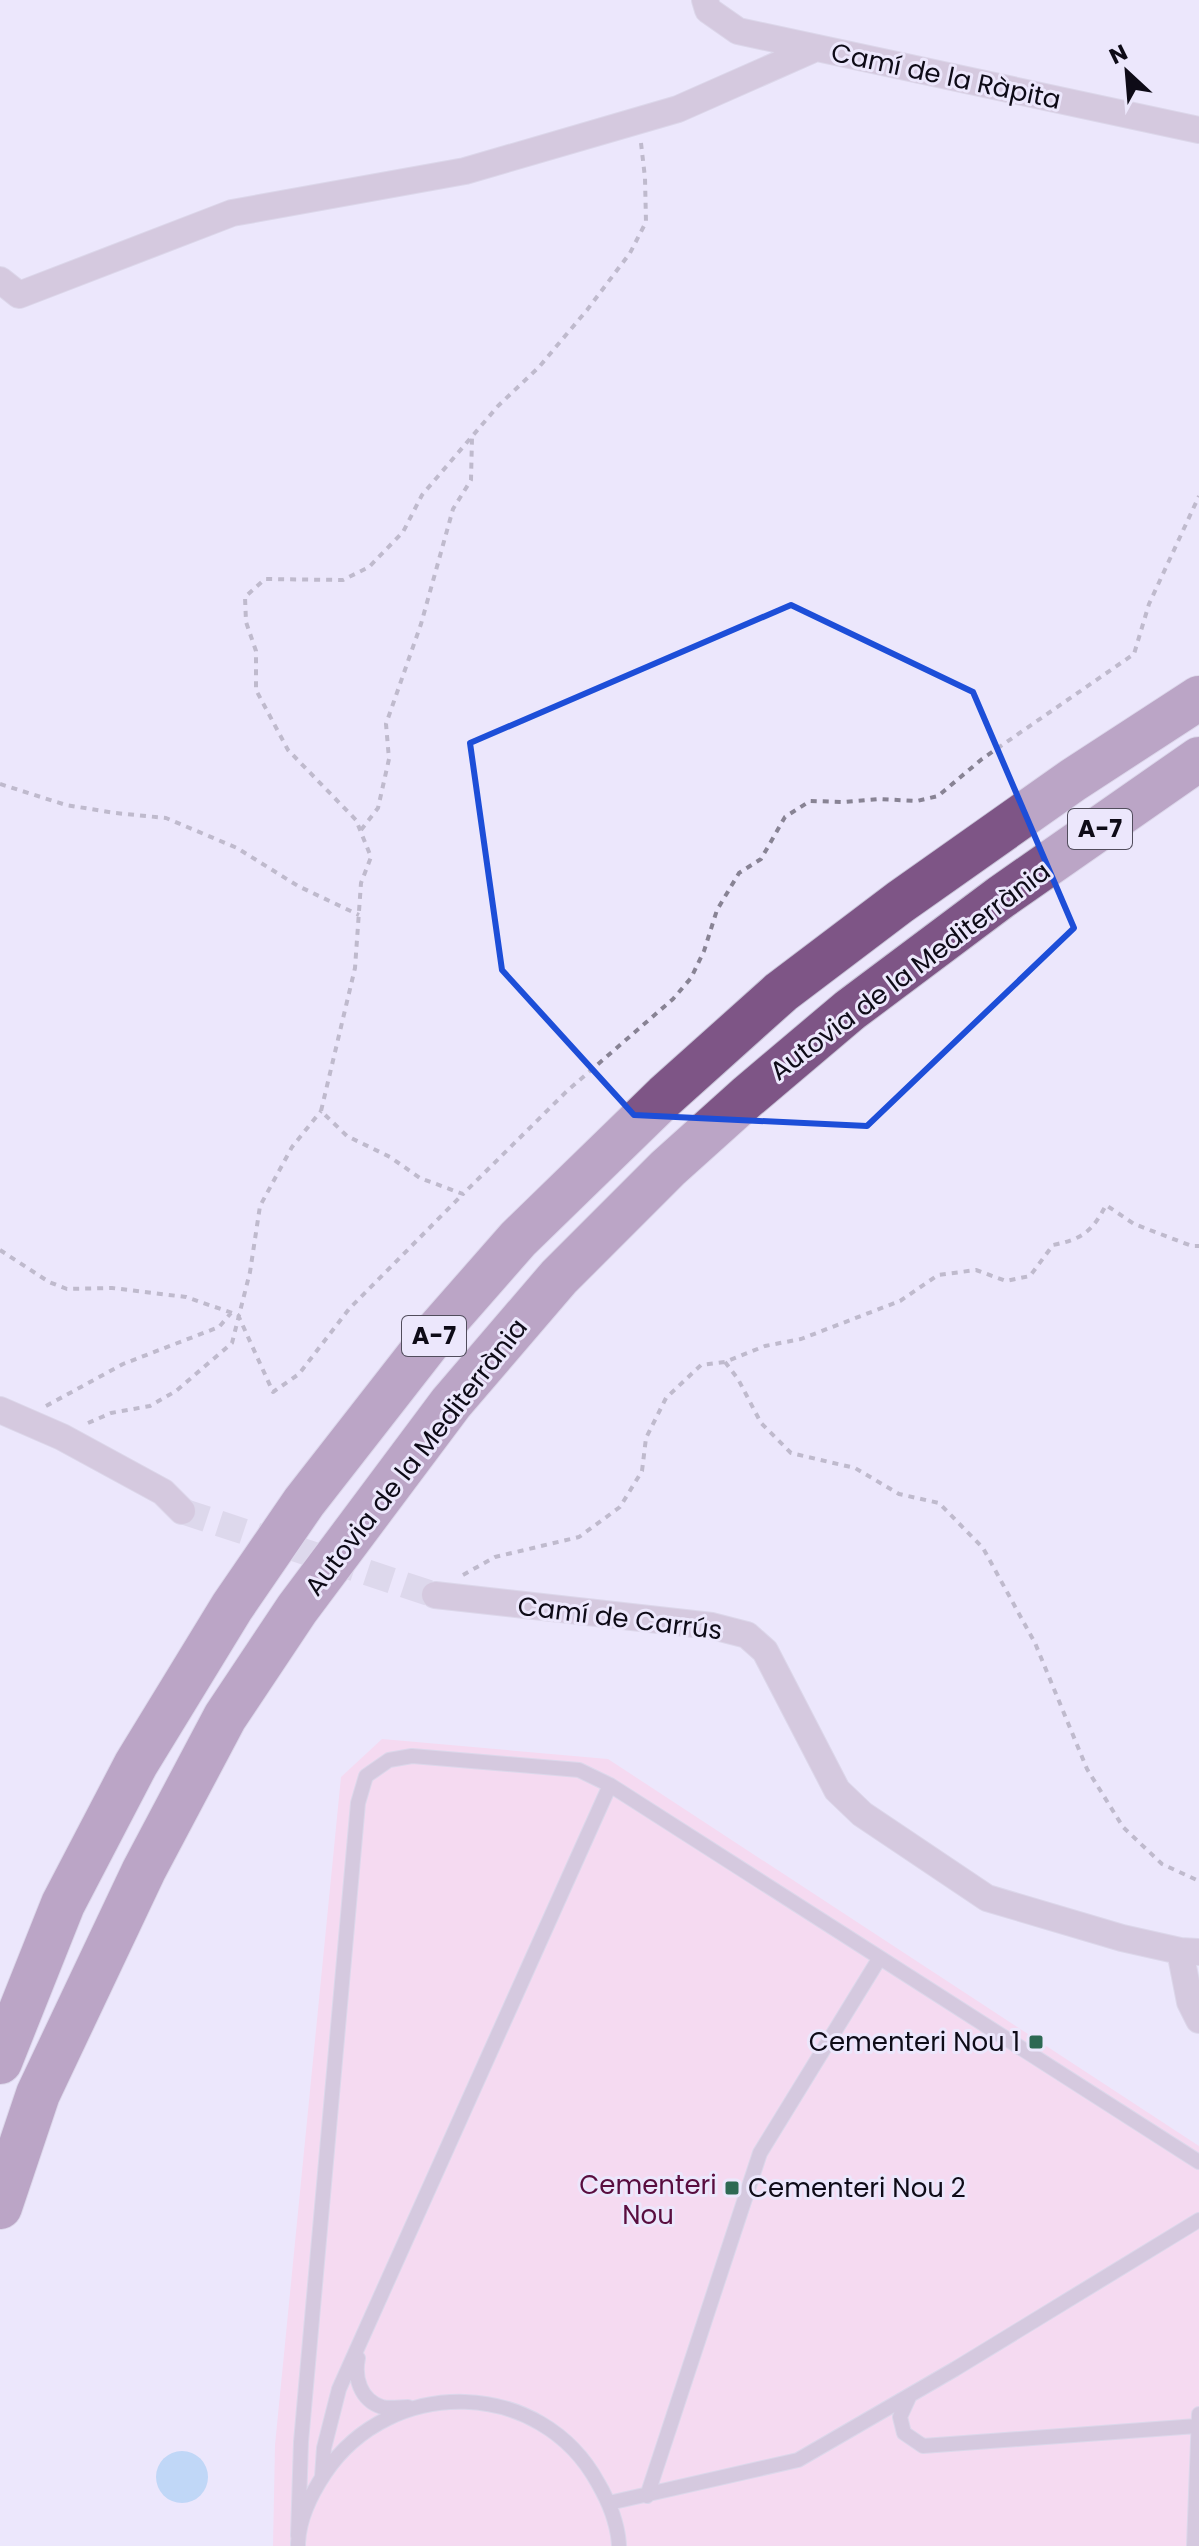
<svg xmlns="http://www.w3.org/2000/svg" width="1199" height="2546" font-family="Poppins,sans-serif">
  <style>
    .green { fill: #fecae5 }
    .water { fill: #8ac3f1 }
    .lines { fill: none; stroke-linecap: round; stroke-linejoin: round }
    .minor-tunnel { stroke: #cbc6da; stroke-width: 26; stroke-dasharray: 26 13; stroke-linecap: butt }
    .service-casing { stroke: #c8c4d7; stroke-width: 16 }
    .minor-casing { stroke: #c8c4d7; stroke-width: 28 }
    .motorway-casing { stroke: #c8c4d7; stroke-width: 46 }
    .path { stroke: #888394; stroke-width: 4; stroke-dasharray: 6 6; stroke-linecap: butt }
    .service { stroke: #b9a5bd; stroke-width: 14 }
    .minor { stroke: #b9a5bd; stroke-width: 26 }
    .motorway { stroke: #7e5586; stroke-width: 44 }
    .marked { fill: none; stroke: #1d4ed8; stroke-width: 6; stroke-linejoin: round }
    .poi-dot { fill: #2d6953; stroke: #ece7fc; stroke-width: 3 }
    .labels { text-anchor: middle; stroke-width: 6; stroke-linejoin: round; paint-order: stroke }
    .shield { fill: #ece7fc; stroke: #514d5c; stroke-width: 2 }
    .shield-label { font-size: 24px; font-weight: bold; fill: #0e0b17 }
    .street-label { font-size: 26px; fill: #0e0b17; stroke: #ece7fc }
    .poi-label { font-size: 26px; fill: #0e0b17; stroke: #ece7fc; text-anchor: end }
    .park-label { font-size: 26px; fill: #590d3f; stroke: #ece7fc }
  </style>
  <rect width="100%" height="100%" fill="#ece7fc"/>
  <path class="green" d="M382 1739 608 1759 1199 2146V2546H273L275 2445 341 1777Z"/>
  <path class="water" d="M156 2477a26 26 0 1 1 52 0a26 26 0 1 1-52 0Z"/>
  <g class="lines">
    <path class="minor-tunnel" d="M182 1511 435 1595"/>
    <g class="service-casing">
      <path id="service" d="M358 2358C354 2377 360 2400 382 2407 389 2409 400 2407 408 2407
        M910 2395 900 2417 904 2433 923 2446 1197 2426
        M322 2477 324 2448 339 2389 610 1785
        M647 2496 760 2153 879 1959
        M609 2503 798 2460 955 2369 1199 2220
        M298 2536 301 2442 358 1803 366 1776 389 1760 412 1756 579 1770 610 1785 1199 2162
        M298 2546C298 2520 311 2494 325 2473 391 2375 541 2378 598 2483 609 2502 618 2524 619 2546
        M1194 2546 1199 2414"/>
    </g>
    <g class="minor-casing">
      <path id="minor" d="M705 0 708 10 738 31 1199 130
        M0 280 19 295 232 213 465 171 678 109 816 48
        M0 1410 62 1437 163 1492 182 1511
        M435 1595 712 1626 747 1635 765 1651 837 1790 862 1814 987 1898 1122 1938 1180 1951 1199 1952
        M1180 1951 1190 2002 1199 2020"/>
    </g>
    <g class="motorway-casing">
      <path id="motorway" d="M0 2062 63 1904 136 1764 232 1607 304 1502 439 1329 518 1239 665 1096 781 992 900 902 1073 780 1199 698
        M0 2207 38 2094 144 1870 225 1717 297 1609 451 1403 559 1277 668 1168 747 1097 850 1010 1001 897 1199 759"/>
    </g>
    <path class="path" d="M641 143 645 178 646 222 630 253 587 310 539 367 498 406 422 495 403 532 369 567 343 580 265 579 245 597 246 622 256 651V690L288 750 356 820 371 857 361 883 355 968 321 1111 347 1136 390 1157 420 1178 463 1194 567 1091 673 999 691 978 704 951 717 910 739 873 761 859 785 817 810 801 845 802 879 799 917 801 938 796 982 759 1134 654 1149 604 1199 496
      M0 784 66 805 115 813 166 818 237 848 298 886 359 915
      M361 830 378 808 389 759 386 724 421 624 453 509 471 480 472 437
      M0 1250 49 1282 67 1289 112 1288 186 1297 238 1315 273 1392 299 1374 349 1309 463 1194
      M725 1362 738 1379 761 1423 791 1453 855 1468 899 1494 939 1503 983 1548 1035 1643 1087 1769 1123 1827 1162 1864 1199 1881
      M46 1406 123 1364 219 1327 231 1313
      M88 1423 111 1413 150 1406 176 1391 232 1343 250 1272 260 1206 292 1147 321 1111
      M463 1575 495 1557 579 1537 620 1507 642 1471 646 1438 666 1398 701 1365 725 1362 765 1346 801 1339 900 1301 938 1275 976 1270 1006 1281 1030 1276 1053 1245C1082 1239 1092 1232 1106 1205L1134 1224 1192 1246H1199"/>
    <use href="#service" class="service"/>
    <use href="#minor" class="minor"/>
    <use href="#motorway" class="motorway"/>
  </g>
  <path d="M0 0H1199V2546H0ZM791 605 973 692 1074 928 867 1126 634 1115 502 970 470 743Z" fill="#ece7fc" fill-opacity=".55" fill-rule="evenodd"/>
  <path class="marked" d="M791 605 973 692 1074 928 867 1126 634 1115 502 970 470 743Z"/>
  <g class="poi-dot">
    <rect x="1028" y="2034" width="16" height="16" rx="4"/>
    <rect x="724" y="2180" width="16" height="16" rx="4"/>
  </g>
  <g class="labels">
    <g class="shield">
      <rect x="1068" y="809" width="64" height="40" rx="6"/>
      <rect x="402" y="1316" width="64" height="40" rx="6"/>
    </g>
    <g class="shield-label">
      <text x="1100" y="837">A-7</text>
      <text x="434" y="1344">A-7</text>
    </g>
    <g class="street-label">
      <text transform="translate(946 76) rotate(12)" y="9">Camí de la Ràpita</text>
      <text transform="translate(910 971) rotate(-37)" y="9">Autovia de la Mediterrània</text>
      <text transform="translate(416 1457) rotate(-52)" y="9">Autovia de la Mediterrània</text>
      <text transform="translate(620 1618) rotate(7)" y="9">Camí de Carrús</text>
    </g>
    <g class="poi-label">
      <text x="1020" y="2051">Cementeri Nou 1</text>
      <text x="748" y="2197" text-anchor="start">Cementeri Nou 2</text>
    </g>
    <g class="park-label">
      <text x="648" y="2194">Cementeri<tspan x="648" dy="30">Nou</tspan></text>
    </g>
  </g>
  <g transform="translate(1127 72) rotate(334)" stroke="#ece7fc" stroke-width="6" paint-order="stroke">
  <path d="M0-6L14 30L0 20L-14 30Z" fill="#0e0b17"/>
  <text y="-12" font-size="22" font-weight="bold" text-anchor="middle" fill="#0e0b17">N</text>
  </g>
</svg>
